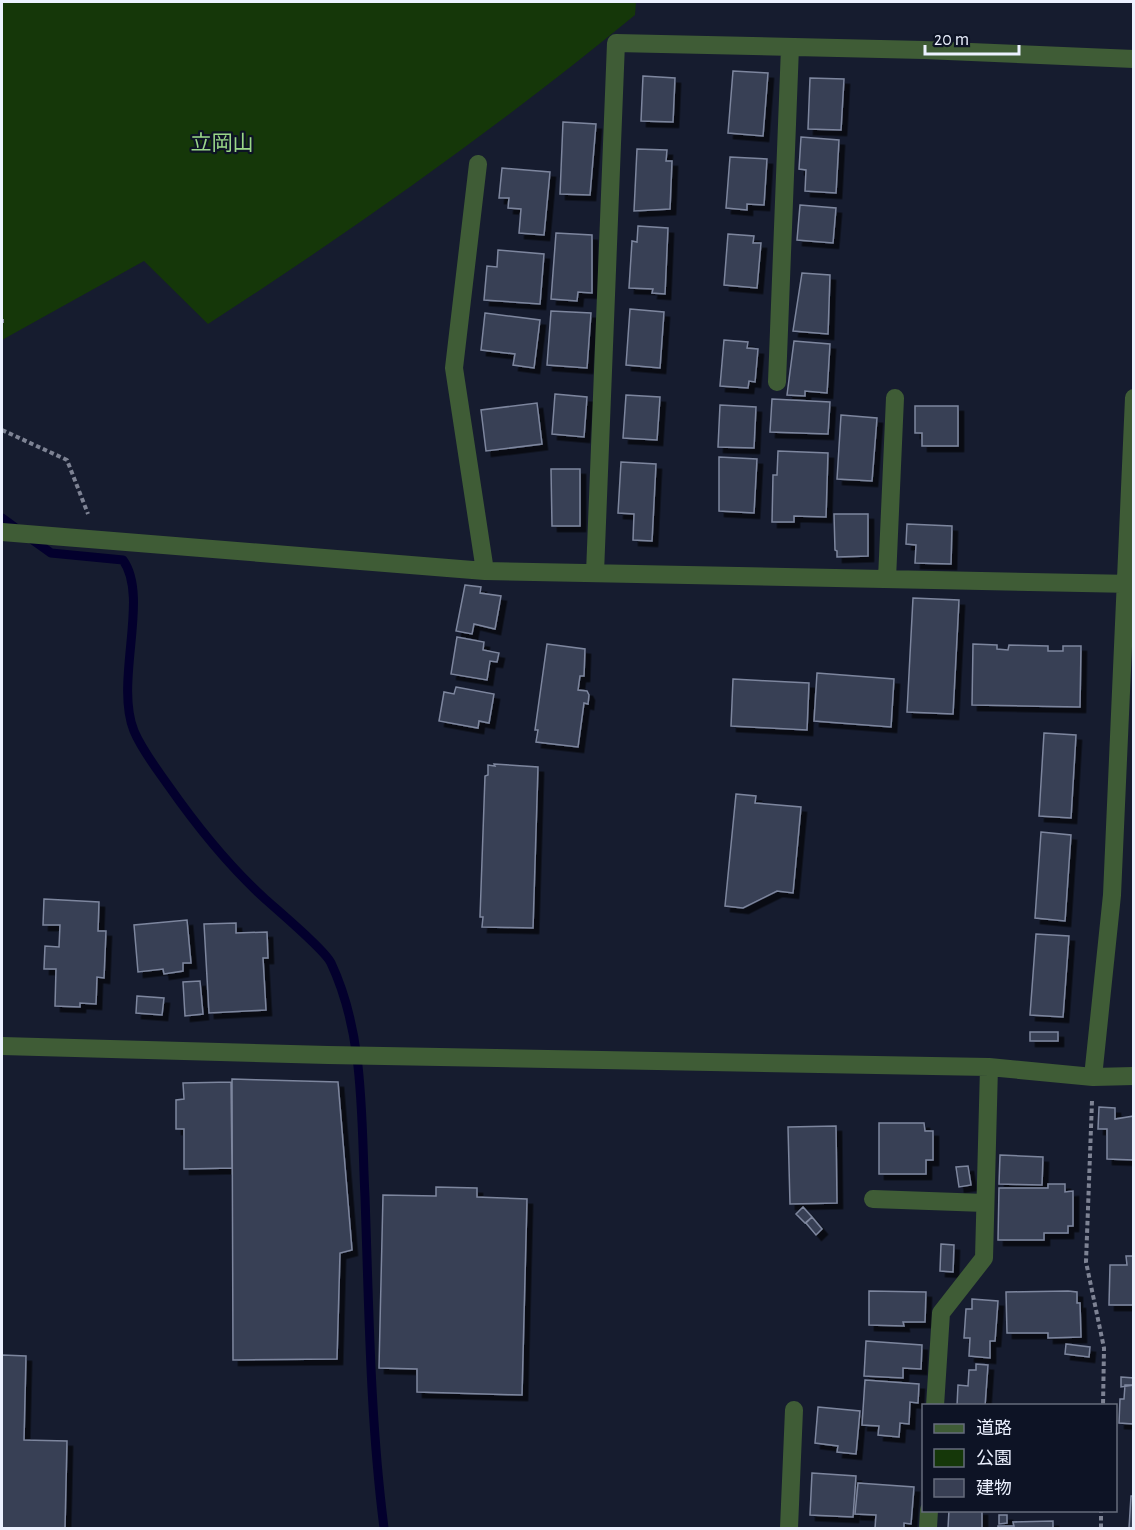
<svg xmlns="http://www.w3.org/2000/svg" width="1135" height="1530" font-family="'Alegreya Sans','Noto Sans JP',sans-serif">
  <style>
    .green { fill: #153709 }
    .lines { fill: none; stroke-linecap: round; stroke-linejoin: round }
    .stream { stroke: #03002d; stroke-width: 9 }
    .building { fill: #383f54; stroke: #7d869e; stroke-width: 1.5; filter: url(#shadow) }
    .path { stroke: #7e8394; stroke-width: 4; stroke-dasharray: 4.5 3; stroke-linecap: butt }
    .minor { stroke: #3f5c36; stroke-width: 18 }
    .labels { text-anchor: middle; stroke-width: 4.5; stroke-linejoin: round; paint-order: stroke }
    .park-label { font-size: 21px; fill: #9ad788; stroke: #0d1325 }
  </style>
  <defs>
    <filter id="shadow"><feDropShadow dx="5.5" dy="5.5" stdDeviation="0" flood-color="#0009"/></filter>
  </defs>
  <rect width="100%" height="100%" fill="#161c2f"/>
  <path class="green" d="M2 2H636L635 15C499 127 356 228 208 324L144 261 2 340Z"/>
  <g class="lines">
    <path class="stream" d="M2 518 17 529
      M30 538 51 553 123 560C150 597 114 682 134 731 142 750 156 768 168 785 196 825 227 864 263 897 277 910 325 950 331 963 365 1035 361 1119 365 1197 369 1307 370 1419 384 1528"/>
  </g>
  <path class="building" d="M733 71 768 73 763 136 728 133Z
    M643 76 675 78 673 122 641 121Z
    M810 78 844 79 841 130 808 129Z
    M563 122 596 124 590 195 560 194Z
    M801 137 839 140 836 193 805 191 806 170 799 169Z
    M637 149 667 150 666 161H672L670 209 634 211Z
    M730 157 767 159 764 205 747 204V210L726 208Z
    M502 168 550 172 544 235 519 233 521 209 508 208 509 198H499Z
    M800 205 836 208 833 243 797 240Z
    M638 226 668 228 665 294 652 293 653 289 629 288 632 241 637 242Z
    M556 233 592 235V293L578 292 577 301 551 299Z
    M728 234 754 236 753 243H761L757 288 724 285Z
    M498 250 544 254 540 304 484 300 487 266 497 267Z
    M802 273 830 275 828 334 793 331Z
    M630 309 664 312 660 368 626 365Z
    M551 311 591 313 587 368 547 365Z
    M485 313 540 320 534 368 513 365 515 354 481 350Z
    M724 340 748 342 747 348 758 349 755 382 749 381 748 388 720 386Z
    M794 341 830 344 827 393 805 391V396L787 395Z
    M555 394 587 397 584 437 552 434Z
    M626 395 660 397 657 440 623 438Z
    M772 399 830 402 828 434 770 432Z
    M537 403 542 444 486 451 481 410Z
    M720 405 756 407 754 448 718 447Z
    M915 406H958V446H922V433H915Z
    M841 415 877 418 872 481 837 479Z
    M778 451 828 453 826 517 794 516V522H772L773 475H777Z
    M719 457 757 459 754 513 719 511Z
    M621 462 656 464 652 541 633 540 634 514 618 513Z
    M551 469H580V526H552Z
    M834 514H868V556L837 557V551L835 550Z
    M907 524 952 526 951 564 915 563 916 545 906 544Z
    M465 585 481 587 480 593 501 596 495 629 474 624 472 634 456 631Z
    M913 598 959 600 953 714 907 712Z
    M457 637 484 642 483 650 499 653 497 662 490 661 487 680 451 674Z
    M547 644 585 649 584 676H580L578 690 587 691 589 695 588 704 584 703 578 747 536 742 538 730H535Z
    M973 644 997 645V649L1008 650 1009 645 1048 646V651H1063V646H1081L1080 707 972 705Z
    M817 673 894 679 891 727 814 721Z
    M733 679 809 683 807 730 731 726Z
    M456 687 494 694 489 723 479 721 478 728 439 721 444 692 454 694Z
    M1044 733 1076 735 1071 818 1039 816Z
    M494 764 538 767 533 928 482 927 483 917H480L485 776 488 775V765L495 766Z
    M736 794 756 796 755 803 801 807 793 893 777 891 743 908 725 906Z
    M1041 832 1071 835 1065 921 1035 918Z
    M44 899 99 902 98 931H106L104 978 97 977 96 1004 80 1003V1007L55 1006 56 969H44L45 946 59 947 60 925H43Z
    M187 920 191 963H183V971L164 974 163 969 138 972 134 925Z
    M236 923V933L267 932 268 958H263L266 1010 209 1013 204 924Z
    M1036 934 1069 936 1063 1017 1030 1015Z
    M200 981 203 1014 185 1016 183 982Z
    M137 996 164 998 162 1015 136 1013Z
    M1030 1032H1058V1041H1030Z
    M232 1079 338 1082 352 1250 340 1253 337 1359 233 1360Z
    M231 1082 232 1168 184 1169V1129H176V1100L184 1099 183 1083Z
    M1099 1107 1115 1108V1119L1134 1116V1160L1107 1159V1129H1098Z
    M879 1123H924L925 1131H933V1160H926V1174H879Z
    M836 1126 837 1203 790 1204 788 1127Z
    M1000 1155 1043 1157 1042 1185 999 1184Z
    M968 1166 971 1185 959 1187 956 1167Z
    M1048 1184H1065V1192L1073 1191V1226H1068V1233H1044V1240H998L999 1188H1048Z
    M436 1187 477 1188V1197L527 1199 522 1395 417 1392V1369L379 1368 383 1195 436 1196Z
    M803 1207 812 1217 805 1223 796 1214Z
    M812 1217 822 1229 816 1235 806 1223Z
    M941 1244 954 1245 953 1272 940 1271Z
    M1126 1256H1134V1305H1109L1110 1265H1127Z
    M869 1291 926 1292 925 1322H903L904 1326 869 1325Z
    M1068 1291 1077 1292V1303H1080L1081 1337 1048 1338V1333H1007L1006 1292Z
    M972 1299 998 1301 995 1341H990V1358L969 1356 970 1338H964L966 1309H972Z
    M866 1341 922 1345 921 1369 903 1368V1378L864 1376Z
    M1066 1344 1090 1347 1089 1357 1065 1354Z
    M2 1355 26 1356 24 1440 67 1441 65 1528H2Z
    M976 1364 988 1365 985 1406H957L958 1385 968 1386 969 1370H976Z
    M1121 1377 1134 1378V1385L1121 1387Z
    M865 1380 919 1384 918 1403 910 1402 909 1424 900 1423 899 1437 878 1435 879 1426 862 1425Z
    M1125 1385H1134V1424L1119 1423 1120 1399H1124Z
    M818 1407 860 1411 856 1454 837 1452 838 1446 815 1443Z
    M812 1473 856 1476 853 1517 810 1515Z
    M858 1483 914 1487 911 1524 904 1523V1528H875L876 1515 855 1514Z
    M1131 1496H1134V1528H1129Z
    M949 1510H982V1528H948Z
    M999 1515H1007V1523L999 1524Z
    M1053 1521V1528H998V1526H1014L1013 1522Z"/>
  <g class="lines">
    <path class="path" d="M2 319V323
      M2 430 67 460 88 514
      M1092 1101 1086 1262 1104 1348 1103 1406
      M1101 1528V1510"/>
    <path class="minor" d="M478 164 454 368 485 571
      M777 382 790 47
      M2 532 485 571 1134 584
      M595 573 616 43 924 50 1134 59
      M887 579 895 398
      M2 1046 328 1055 989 1067 1093 1077 1134 1076
      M1093 1077 1112 895 1134 398
      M873 1199 985 1203
      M935 1406 941 1313 984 1258 989 1067
      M789 1528 794 1410
      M928 1528 929 1510"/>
  </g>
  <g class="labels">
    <g class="park-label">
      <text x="222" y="150">立岡山</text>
    </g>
  </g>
  <rect width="1135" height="1530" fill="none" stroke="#ecf1ff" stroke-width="6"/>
  <rect x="922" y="1404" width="195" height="108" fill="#0d1325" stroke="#666c7c" stroke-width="1.5"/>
  <rect x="934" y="1424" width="30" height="9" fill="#3f5c36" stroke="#666c7c" stroke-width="1.5"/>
  <text x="976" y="1434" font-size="18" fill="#ecf1ff">道路</text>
  <rect x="934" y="1449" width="30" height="18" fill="#153709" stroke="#666c7c" stroke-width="1.5"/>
  <text x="976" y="1464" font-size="18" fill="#ecf1ff">公園</text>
  <rect x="934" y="1479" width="30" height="18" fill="#383f54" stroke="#666c7c" stroke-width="1.5"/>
  <text x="976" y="1494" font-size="18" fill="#ecf1ff">建物</text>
  <path d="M925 45v9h94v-9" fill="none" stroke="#ecf1ff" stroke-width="3"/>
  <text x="934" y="45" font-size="18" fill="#ecf1ff" stroke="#0d1325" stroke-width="4.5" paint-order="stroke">20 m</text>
</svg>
